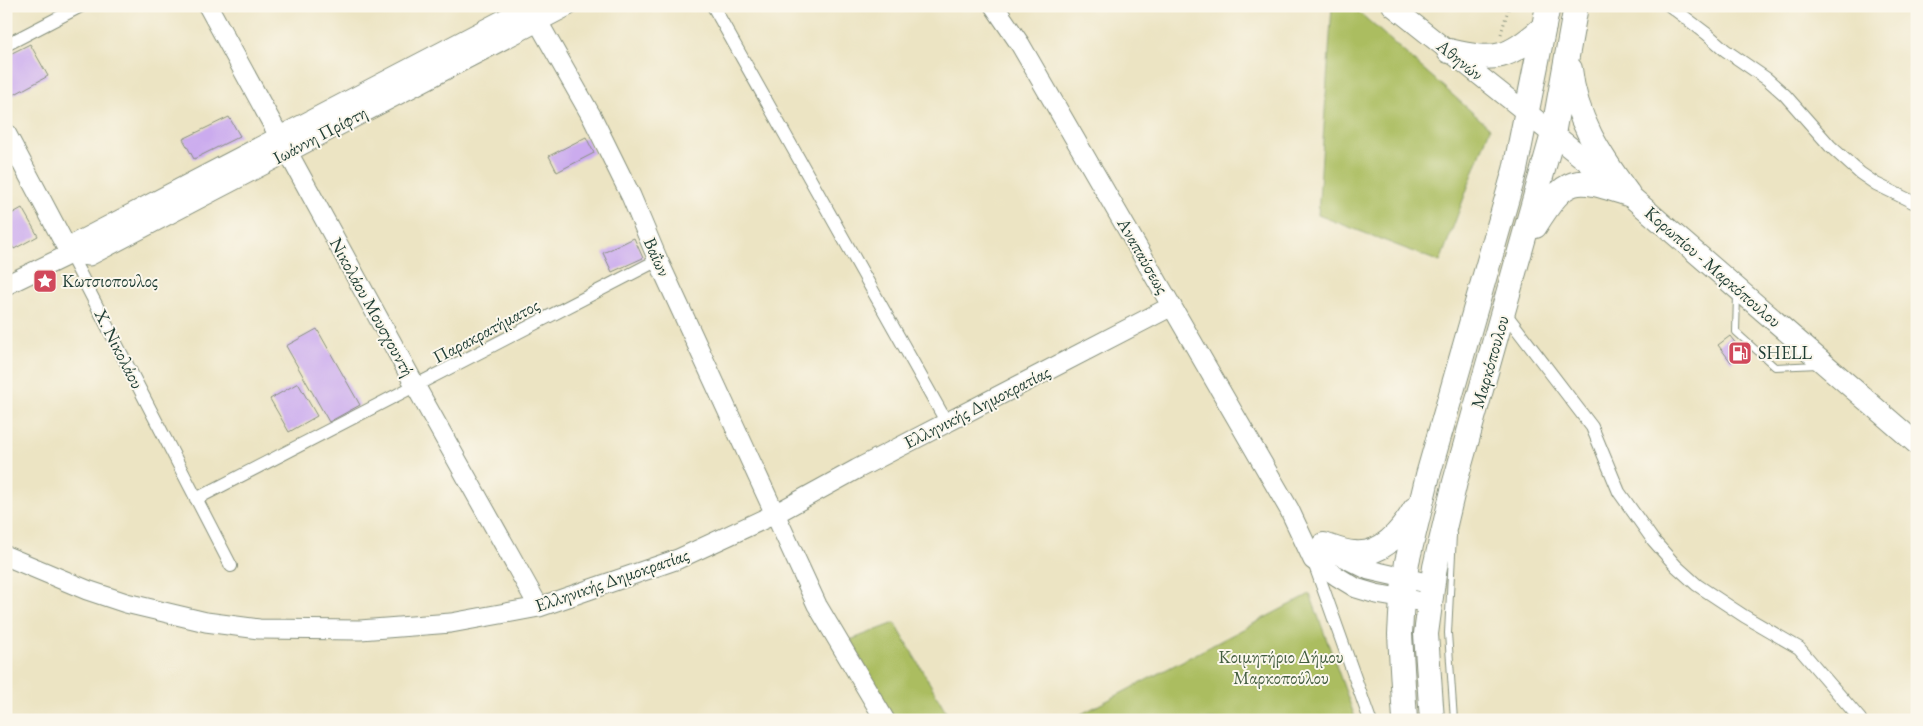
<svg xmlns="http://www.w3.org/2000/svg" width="1923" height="726" font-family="'EB Garamond',serif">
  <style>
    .green { fill: #abbd60; stroke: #657d4a }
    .building { fill: #cbabee }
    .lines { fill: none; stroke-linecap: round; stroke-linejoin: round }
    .lane-casing { stroke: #86907c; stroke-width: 8 }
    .street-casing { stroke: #86907c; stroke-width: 14 }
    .secondary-casing { stroke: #86907c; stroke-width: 21 }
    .primary-casing { stroke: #86907c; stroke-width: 23 }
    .highway-casing { stroke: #86907c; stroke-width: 26 }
    .path { stroke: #86907c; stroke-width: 3; stroke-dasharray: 1 4; stroke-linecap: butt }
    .lane { stroke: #fff; stroke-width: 6 }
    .street { stroke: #fff; stroke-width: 12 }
    .secondary { stroke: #fff; stroke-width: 19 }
    .primary { stroke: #fff; stroke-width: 21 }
    .highway { stroke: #fff; stroke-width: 24 }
    .labels { text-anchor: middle; stroke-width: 4; stroke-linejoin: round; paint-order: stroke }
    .street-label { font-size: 18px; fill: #1f3d34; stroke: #fbf7ec }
    .poi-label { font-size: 18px; fill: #1f3d34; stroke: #fbf7ec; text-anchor: start }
    .park-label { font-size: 18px; fill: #425d3f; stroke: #fbf7ec }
  </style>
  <rect width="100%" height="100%" fill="#fbf7ec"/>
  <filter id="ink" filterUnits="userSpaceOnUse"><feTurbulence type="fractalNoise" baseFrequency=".02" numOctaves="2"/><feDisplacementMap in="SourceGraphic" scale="10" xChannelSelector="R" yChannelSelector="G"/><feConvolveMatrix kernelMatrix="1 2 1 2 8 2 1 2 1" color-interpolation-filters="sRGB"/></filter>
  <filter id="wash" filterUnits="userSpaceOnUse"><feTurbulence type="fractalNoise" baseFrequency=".0096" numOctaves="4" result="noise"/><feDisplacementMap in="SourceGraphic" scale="20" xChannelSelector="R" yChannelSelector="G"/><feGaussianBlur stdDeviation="1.12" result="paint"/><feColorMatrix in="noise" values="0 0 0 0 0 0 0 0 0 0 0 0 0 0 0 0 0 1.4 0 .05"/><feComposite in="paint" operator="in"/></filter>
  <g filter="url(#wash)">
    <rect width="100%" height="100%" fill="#ece4c3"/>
    <path class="green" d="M1332 6H1352L1490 128 1440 262 1318 215Z
      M1310 594 1356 720H1070Z
      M895 623 951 720H894L850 640Z"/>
    <g id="blocks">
      <path class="building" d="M30 44 48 76 6 99V56Z
        M229 117 240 136 194 159 183 139Z
        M586 137 594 153 557 172 549 156Z
        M22 208 38 236 14 249 6 234V217Z
        M634 238 643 258 612 272 603 253Z
        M317 329 360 405 329 422 286 346Z
        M1730 336 1743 353 1731 362 1718 345Z
        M298 383 317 416 289 432 270 399Z"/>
    </g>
  </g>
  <g filter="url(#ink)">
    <use href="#blocks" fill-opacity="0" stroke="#86907c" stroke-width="1"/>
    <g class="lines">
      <g class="lane-casing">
        <path id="lane" d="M1737 295 1736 332 1775 367 1818 365
          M1453 534 1448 633 1454 720"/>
      </g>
      <g class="street-casing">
        <path id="street" d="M713 6 947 423
          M1670 6 1707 34 1725 50 1767 79 1785 95 1830 146 1860 173 1876 184 1917 204
          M6 45 81 6
          M70 254 231 566
          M1504 312 1592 427 1619 492 1653 540 1676 566 1697 585 1744 616 1799 648 1860 719
          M196 499 658 260
          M1313 560 1370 720"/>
      </g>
      <g class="secondary-casing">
        <path id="secondary" d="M208 6 416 387 539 607
          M529 6 592 117 631 196 658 260 817 605 885 720
          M994 6 1020 44 1289 509 1313 560 1338 577 1356 588 1376 594 1429 603
          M1392 6 1528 114
          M6 133 70 254
          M70 254 89 256 568 6
          M6 285 70 254 79 241 529 6
          M1335 553 1369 570 1431 584
          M6 556 87 590 126 603 206 622 259 629 360 630 451 623 539 607 678 559 775 514 857 469 1172 306"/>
      </g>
      <g class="primary-casing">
        <path id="primary" d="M1528 114 1628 194 1917 444"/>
      </g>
      <g class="highway-casing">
        <path id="highway" d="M1449 51C1497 62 1507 59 1544 27
          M1570 69C1575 118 1600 156 1628 194
          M1535 226C1567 175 1574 176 1628 194
          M1324 545C1333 548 1344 553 1354 553 1382 556 1402 531 1415 509
          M1405 720 1400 634 1402 598 1407 562 1428 475 1515 170 1548 6
          M1432 720 1426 634 1435 567 1455 482 1553 134 1576 6"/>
      </g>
      <path class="path" d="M1501 34 1509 6"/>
      <use href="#lane" class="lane"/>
      <use href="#street" class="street"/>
      <use href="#secondary" class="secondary"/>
      <use href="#primary" class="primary"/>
      <use href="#highway" class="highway"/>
    </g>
  </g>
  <defs>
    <g id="sight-square" transform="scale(1.25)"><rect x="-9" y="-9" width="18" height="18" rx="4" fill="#d1495b" stroke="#fbf7ec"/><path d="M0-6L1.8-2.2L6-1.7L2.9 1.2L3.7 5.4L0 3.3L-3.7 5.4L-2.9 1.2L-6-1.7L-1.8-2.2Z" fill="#fff"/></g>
    <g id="fuel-square" transform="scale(1.25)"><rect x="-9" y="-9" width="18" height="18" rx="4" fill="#d1495b" stroke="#fbf7ec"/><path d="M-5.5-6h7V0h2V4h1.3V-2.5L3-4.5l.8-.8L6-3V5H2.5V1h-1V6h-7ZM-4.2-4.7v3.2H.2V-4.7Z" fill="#fff"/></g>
  </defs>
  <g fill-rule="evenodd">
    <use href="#sight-square" x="45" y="281"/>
    <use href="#fuel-square" x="1740" y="353"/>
  </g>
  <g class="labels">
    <g class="street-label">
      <text transform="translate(1460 60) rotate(39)" y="6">Αθηνών</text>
      <text transform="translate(320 135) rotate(-28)" y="6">Ιωάννη Πρίφτη</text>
      <text transform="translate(1143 256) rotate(60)" y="6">Αναπαύσεως</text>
      <text transform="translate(657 257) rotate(66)" y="6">Βαΐων</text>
      <text transform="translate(1713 267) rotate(41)" y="6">Κορωπίου - Μαρκόπουλου</text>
      <text transform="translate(372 307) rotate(61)" y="6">Νικολάου Μουσχουντή</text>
      <text transform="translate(486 331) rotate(-28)" y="6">Παρακρατήματος</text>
      <text transform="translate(119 349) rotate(63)" y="6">Χ. Νικολάου</text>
      <text transform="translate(1490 362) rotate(-74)" y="6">Μαρκόπουλου</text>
      <text transform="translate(977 407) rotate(-27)" y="6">Ελληνικής Δημοκρατίας</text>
      <text transform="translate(612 580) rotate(-19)" y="6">Ελληνικής Δημοκρατίας</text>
    </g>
    <g class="poi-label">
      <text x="62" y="287">Κωτσιοπουλος</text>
      <text x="1758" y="359">SHELL</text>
    </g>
    <g class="park-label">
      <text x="1281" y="663">Κοιμητήριο Δήμου<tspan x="1281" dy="21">Μαρκοπούλου</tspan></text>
    </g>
  </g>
  <rect width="1923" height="726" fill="none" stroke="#fbf7ec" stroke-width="25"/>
</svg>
